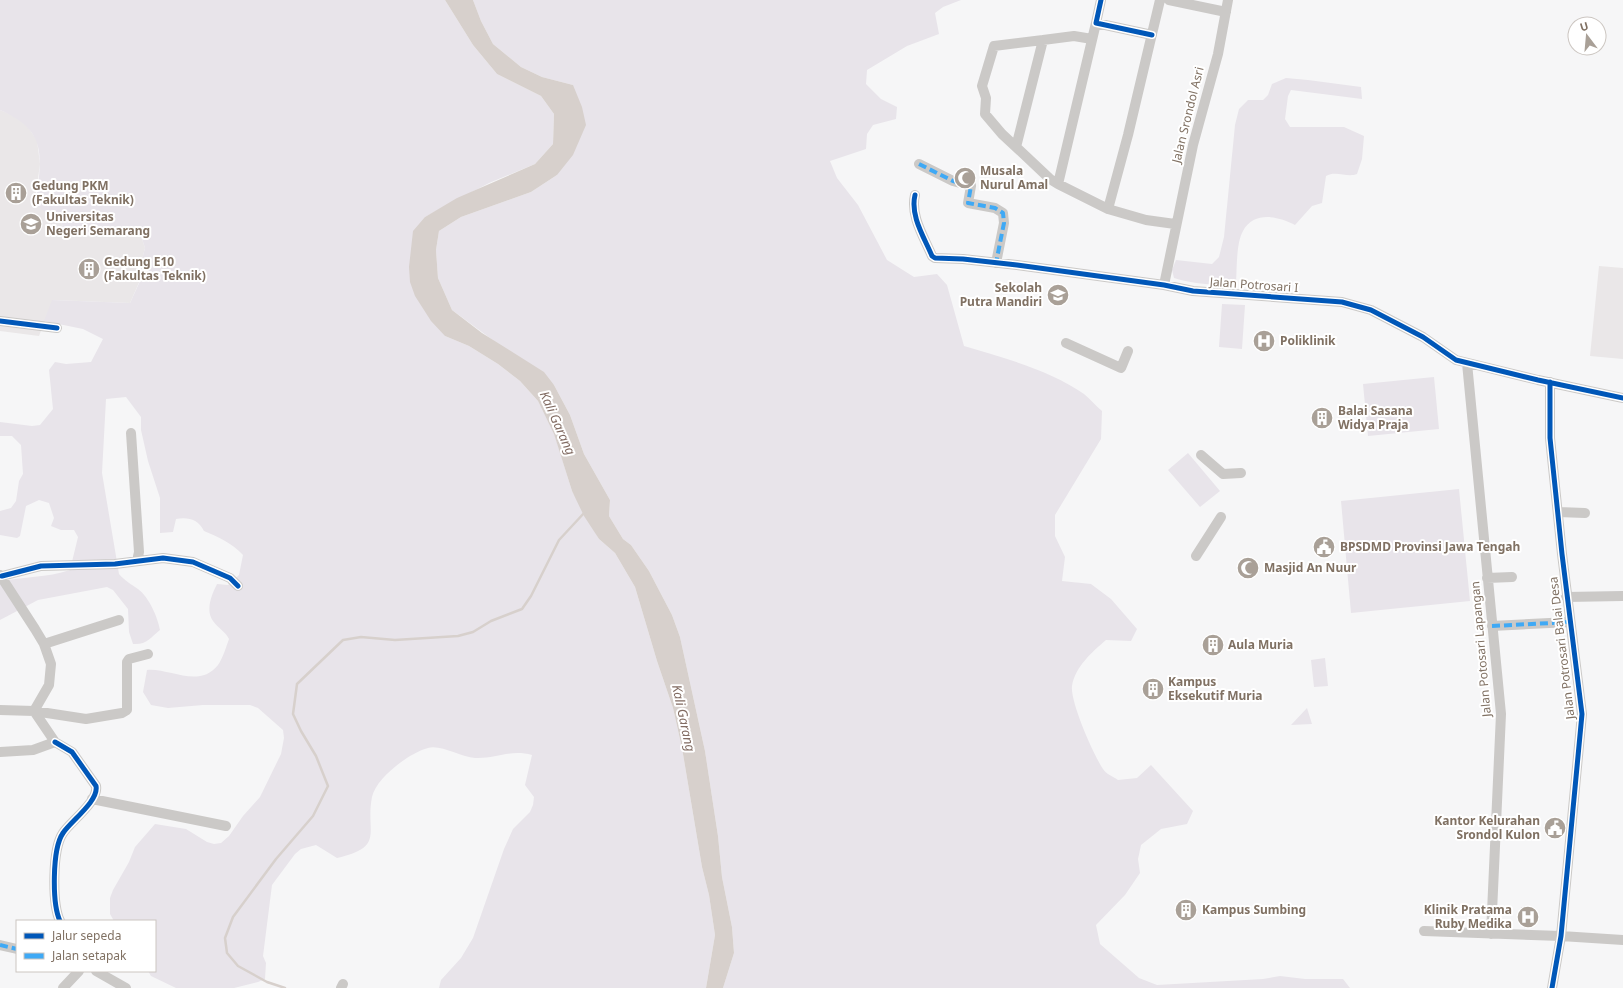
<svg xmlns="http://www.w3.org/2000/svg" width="1623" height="988" font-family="'Noto Sans',sans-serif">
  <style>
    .built { fill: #eae7e8 }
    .green { fill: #e8e4ea }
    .water { fill: #d7d0cc }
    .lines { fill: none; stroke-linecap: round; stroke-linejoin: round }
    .stream { stroke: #d7d0cc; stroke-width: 2.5 }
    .minor { stroke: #cbc9c7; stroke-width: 10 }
    .quiet { stroke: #3fa9f5; stroke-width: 4; stroke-dasharray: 8 4; stroke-linecap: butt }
    .cycleway-casing { stroke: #fff; stroke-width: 8 }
    .cycleway { stroke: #0057b8; stroke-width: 5 }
    .labels { text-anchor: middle; stroke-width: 4; stroke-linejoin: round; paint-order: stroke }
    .street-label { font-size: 12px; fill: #807163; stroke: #fff }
    .poi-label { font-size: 12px; font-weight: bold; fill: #807163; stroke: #fff; text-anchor: start }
    .water-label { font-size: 13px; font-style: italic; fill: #826c63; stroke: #fff }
  </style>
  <rect width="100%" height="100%" fill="#f6f6f7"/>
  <path class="built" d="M0 110 15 116 27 126 37 140 40 164 35 200 45 211 54 213 60 218 65 234 94 235 118 229 134 232 141 236 145 248 139 271 141 278 130 303 53 300 39 336 0 331Z
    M1599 266 1623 268V359L1590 356Z"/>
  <path class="green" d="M0 0H445L473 45 497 74 541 96 554 114 553 144 535 164 489 183 425 217 445 336 469 346 498 364 520 381 538 401 554 433 572 491 599 539 615 553 635 587 657 661 673 708 682 748 702 867 709 895 715 935 706 988H439L441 980 461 958 473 938 504 849 513 829 530 812 533 805 534 797 525 785 532 755C510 749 496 759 475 758 461 757 440 744 428 748 409 753 376 778 372 797 365 832 386 847 337 858L316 845 301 849 295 854 272 885 263 956 266 963 265 979 258 982 234 988H176L151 976 148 971H155V921H114L110 914V898L113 890 129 862 135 847 155 824 186 829 207 842 214 844 221 843 229 836 243 816 260 797 281 754 284 738 283 730 258 708 250 705H203L168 708 151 705 143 692 147 670C170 668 199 689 218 665 223 658 226 647 229 639 225 631 218 628 213 621 205 610 212 594 217 584L228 585 239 575 243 555C232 543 218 537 204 531 198 519 188 517 176 519L173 532 160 533V498L148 461 141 430V417L126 397 106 399 102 473 119 574C125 581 131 584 138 589 149 597 158 618 160 630 150 638 147 645 133 644L129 632 128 609 113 590 107 587 38 600 0 620V582C23 576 47 578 70 570L78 537 74 530H61L51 526 54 518 49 503 39 500 26 506 20 536 17 538 0 535V511L11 508 16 501 19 481 23 474 21 445 12 436H0V422L32 426 40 425 53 409 49 370 55 362 66 364 91 362 103 339 83 329 44 321 52 300 130 303 141 279 139 271 145 248 141 236 134 232 118 229 94 235 65 234 60 218C54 214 44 213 39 207 35 203 36 198 37 193 43 150 43 129 0 110Z
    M473 0H961L943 7 935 13 939 34 907 46 867 70 866 84 881 99 897 107 896 119 873 125 867 134 866 149 830 161 837 178 858 205 887 260 914 277 937 274 947 285 964 346C1002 357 1052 371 1084 394 1090 399 1096 406 1102 411L1101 439 1055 515V536L1065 557 1062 581 1091 584 1111 599 1137 629 1131 641 1106 640C1092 652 1075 667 1072 686 1070 702 1094 756 1103 769 1106 774 1114 777 1118 780L1137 778 1151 765 1193 811 1187 824 1161 829 1141 845 1138 859 1140 873 1125 895 1096 925 1100 944 1139 978 1157 985 1263 979 1280 976 1305 979H1343L1350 988H723L734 953 732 927 722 877 718 836 705 751 680 637 672 615 649 571 631 545 623 539 609 516 610 500 584 454 570 415 554 385 452 310 438 278 436 250 439 231 461 217 531 192 557 175 573 85 542 77 521 67 493 44 481 21Z
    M1286 78 1308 80 1361 87 1362 99 1291 90 1288 96 1285 119 1290 127H1344L1364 136 1362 159 1357 174C1347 178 1336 170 1326 176L1322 203 1312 206 1295 225C1278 216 1254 211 1243 231 1236 243 1237 269 1236 283 1216 286 1193 284 1174 278L1172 270 1176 260 1212 264 1219 257 1224 237 1235 125 1239 109 1248 100H1263L1268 95 1272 84Z
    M1222 304 1245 305 1242 349 1219 347Z
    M1434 377 1439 429 1368 436 1363 384Z
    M1188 453 1220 491 1200 507 1168 470Z
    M1459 489 1470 601 1351 613 1341 501Z
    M1325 658 1328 686 1314 687 1311 660Z
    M1307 708 1312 724 1291 725Z"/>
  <path class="water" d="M445 0H473L481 21 493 44 521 67 542 77 573 85 582 107 586 125 573 155 557 175 531 192 461 217 439 231 436 250 438 278 452 310 482 333 544 372 554 385 570 415 584 454 610 500 609 516 623 539 631 545 649 571 672 615 680 637 705 751 718 836 722 877 732 927 734 953 723 988H706L715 935 709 895 702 867 682 748 673 708 657 661 635 587 615 553 599 539 584 516 572 491 554 434 538 401 520 381 498 364 469 346 445 336 431 321 415 296 410 282 409 267 413 231 425 217 457 198 535 164 553 144 554 114 541 96 497 74 473 45Z"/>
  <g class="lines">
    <path class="stream" d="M285 988 267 982 238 966 227 953 225 938 233 917 276 859 313 816 328 786 316 756 301 731 293 714 297 684 343 640 361 637 395 640 458 636 473 632 491 621 522 609 531 596 559 540 585 512"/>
    <path class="minor" d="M1101 0 1096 23 1152 35
      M1160 0 1128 135 1108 209 1146 220 1175 224
      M1169 0 1226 12
      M1096 23 1058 184 1108 209
      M1016 147 1002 134 985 114 986 98 982 86 994 46 1043 40
      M919 164 953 181 971 186 968 203 995 208 1003 213 1004 223 996 263
      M1058 184 1050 179 1016 147 1043 40 1074 36 1092 39
      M915 195C910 216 924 237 932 256L935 258 963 259 1017 265 1164 285 1193 291 1342 302 1371 310 1423 337 1456 360 1538 380 1623 398
      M1164 285 1193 145 1218 54 1228 0
      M0 321 57 328
      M1066 343 1121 368 1128 351
      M1467 363 1501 714 1491 934
      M1550 382V438L1562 554 1582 714 1561 936 1552 988
      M131 433 139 552 137 561
      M1201 455 1223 474 1241 473
      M1558 512 1585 513
      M1196 556 1221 517
      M0 575 35 629 44 644 51 664 49 685 34 711 55 742
      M2 576 41 566 115 564 163 558 193 562 230 578 238 586
      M1487 578 1512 577
      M1566 597 1623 596
      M1492 626 1570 622
      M44 644 119 620
      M0 710 34 711 86 719 122 713 127 710V662L129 659 148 654
      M55 742 72 752 96 786C99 801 71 821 63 833 52 849 52 904 60 921
      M0 752 33 750 55 742
      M92 799 226 826
      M1424 931 1561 936 1623 940
      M0 945 17 949
      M96 971 126 988
      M63 988 79 971
      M341 988 343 984"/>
    <path class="quiet" d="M919 164 953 181 971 186 968 203 995 208 1003 213 1004 223 996 263
      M1492 626 1570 622
      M0 945 17 949"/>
    <g class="cycleway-casing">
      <path id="cycleway" d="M1101 0 1096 23 1152 35
        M915 195C910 216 924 237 932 256L935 258 963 259 1017 265 1164 285 1193 291 1342 302 1371 310 1423 337 1456 360 1538 380 1623 398
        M0 321 57 328
        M1550 382V438L1562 554 1582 714 1561 936 1552 988
        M2 576 41 566 115 564 163 558 193 562 230 578 238 586
        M55 742 72 752 96 786C99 801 71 821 63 833 52 849 52 904 60 921"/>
    </g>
    <use href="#cycleway" class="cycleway"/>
  </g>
  <defs>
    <g id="mosque-disc" transform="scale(1.15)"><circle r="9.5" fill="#a9a097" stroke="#fff"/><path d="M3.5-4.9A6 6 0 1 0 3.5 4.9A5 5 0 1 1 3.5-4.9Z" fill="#fff"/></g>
    <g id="building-disc" transform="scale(1.15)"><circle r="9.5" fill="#a9a097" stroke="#fff"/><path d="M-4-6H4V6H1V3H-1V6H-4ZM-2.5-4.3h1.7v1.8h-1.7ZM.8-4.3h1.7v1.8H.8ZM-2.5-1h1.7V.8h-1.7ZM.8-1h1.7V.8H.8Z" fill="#fff"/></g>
    <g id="university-disc" transform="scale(1.15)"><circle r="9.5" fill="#a9a097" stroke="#fff"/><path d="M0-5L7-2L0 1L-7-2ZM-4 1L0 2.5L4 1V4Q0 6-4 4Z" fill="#fff"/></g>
    <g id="school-disc" transform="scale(1.15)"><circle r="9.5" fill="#a9a097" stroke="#fff"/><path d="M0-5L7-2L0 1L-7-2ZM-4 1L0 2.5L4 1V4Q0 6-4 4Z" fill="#fff"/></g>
    <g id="hospital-disc" transform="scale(1.15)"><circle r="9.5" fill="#a9a097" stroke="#fff"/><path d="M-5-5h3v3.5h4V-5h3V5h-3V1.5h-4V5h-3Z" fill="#fff"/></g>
    <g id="civic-disc" transform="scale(1.15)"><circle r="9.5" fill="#a9a097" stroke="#fff"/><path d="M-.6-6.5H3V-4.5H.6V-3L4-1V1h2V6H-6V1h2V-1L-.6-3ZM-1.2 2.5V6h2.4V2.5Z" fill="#fff"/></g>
  </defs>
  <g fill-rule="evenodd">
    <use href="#mosque-disc" x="965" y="178"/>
    <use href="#building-disc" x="16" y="193"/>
    <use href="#university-disc" x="31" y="224"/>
    <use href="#building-disc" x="89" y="269"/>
    <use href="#school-disc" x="1058" y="295"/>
    <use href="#hospital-disc" x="1264" y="341"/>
    <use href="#building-disc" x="1322" y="418"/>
    <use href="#civic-disc" x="1324" y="547"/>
    <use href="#mosque-disc" x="1248" y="568"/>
    <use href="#building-disc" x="1213" y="645"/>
    <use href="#building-disc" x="1153" y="689"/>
    <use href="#civic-disc" x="1555" y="828"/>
    <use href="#building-disc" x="1186" y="910"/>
    <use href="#hospital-disc" x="1528" y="917"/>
  </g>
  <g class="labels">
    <g class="street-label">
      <text transform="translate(1188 115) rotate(-76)" y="4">Jalan Srondol Asri</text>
      <text transform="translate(1254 285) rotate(4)" y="4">Jalan Potrosari I</text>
      <text transform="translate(1562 648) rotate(-97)" y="4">Jalan Potrosari Balai Desa</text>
      <text transform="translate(1481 649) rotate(-95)" y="4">Jalan Potosari Lapangan</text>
    </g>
    <g class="poi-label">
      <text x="980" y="175">Musala<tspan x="980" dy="14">Nurul Amal</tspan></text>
      <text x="32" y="190">Gedung PKM<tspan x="32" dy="14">(Fakultas Teknik)</tspan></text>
      <text x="46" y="221">Universitas<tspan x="46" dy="14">Negeri Semarang</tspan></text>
      <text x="104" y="266">Gedung E10<tspan x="104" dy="14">(Fakultas Teknik)</tspan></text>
      <text x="1042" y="292" text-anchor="end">Sekolah<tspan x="1042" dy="14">Putra Mandiri</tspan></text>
      <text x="1280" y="345">Poliklinik</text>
      <text x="1338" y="415">Balai Sasana<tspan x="1338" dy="14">Widya Praja</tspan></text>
      <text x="1340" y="551">BPSDMD Provinsi Jawa Tengah</text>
      <text x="1264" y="572">Masjid An Nuur</text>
      <text x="1228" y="649">Aula Muria</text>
      <text x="1168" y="686">Kampus<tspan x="1168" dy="14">Eksekutif Muria</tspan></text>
      <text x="1540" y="825" text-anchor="end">Kantor Kelurahan<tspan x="1540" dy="14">Srondol Kulon</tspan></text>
      <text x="1202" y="914">Kampus Sumbing</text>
      <text x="1512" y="914" text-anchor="end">Klinik Pratama<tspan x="1512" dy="14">Ruby Medika</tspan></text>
    </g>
    <g class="water-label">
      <text transform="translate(558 423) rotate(66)" y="5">Kali Garang</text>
      <text transform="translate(684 718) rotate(78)" y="5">Kali Garang</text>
    </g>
  </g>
  <rect x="16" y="920" width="140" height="52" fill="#ffffff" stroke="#ccc6c1"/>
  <rect x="24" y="933" width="20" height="6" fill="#0057b8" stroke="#ccc6c1"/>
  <text x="52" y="940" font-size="12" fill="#807163">Jalur sepeda</text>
  <rect x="24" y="953" width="20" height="6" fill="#3fa9f5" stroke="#ccc6c1"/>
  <text x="52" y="960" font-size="12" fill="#807163">Jalan setapak</text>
  <g transform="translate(1587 36) rotate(344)"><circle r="19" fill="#ffffff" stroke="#ccc6c1"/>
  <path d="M0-3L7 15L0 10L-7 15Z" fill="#a9a097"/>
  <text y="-6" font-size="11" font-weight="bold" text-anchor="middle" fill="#807163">U</text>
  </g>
</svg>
